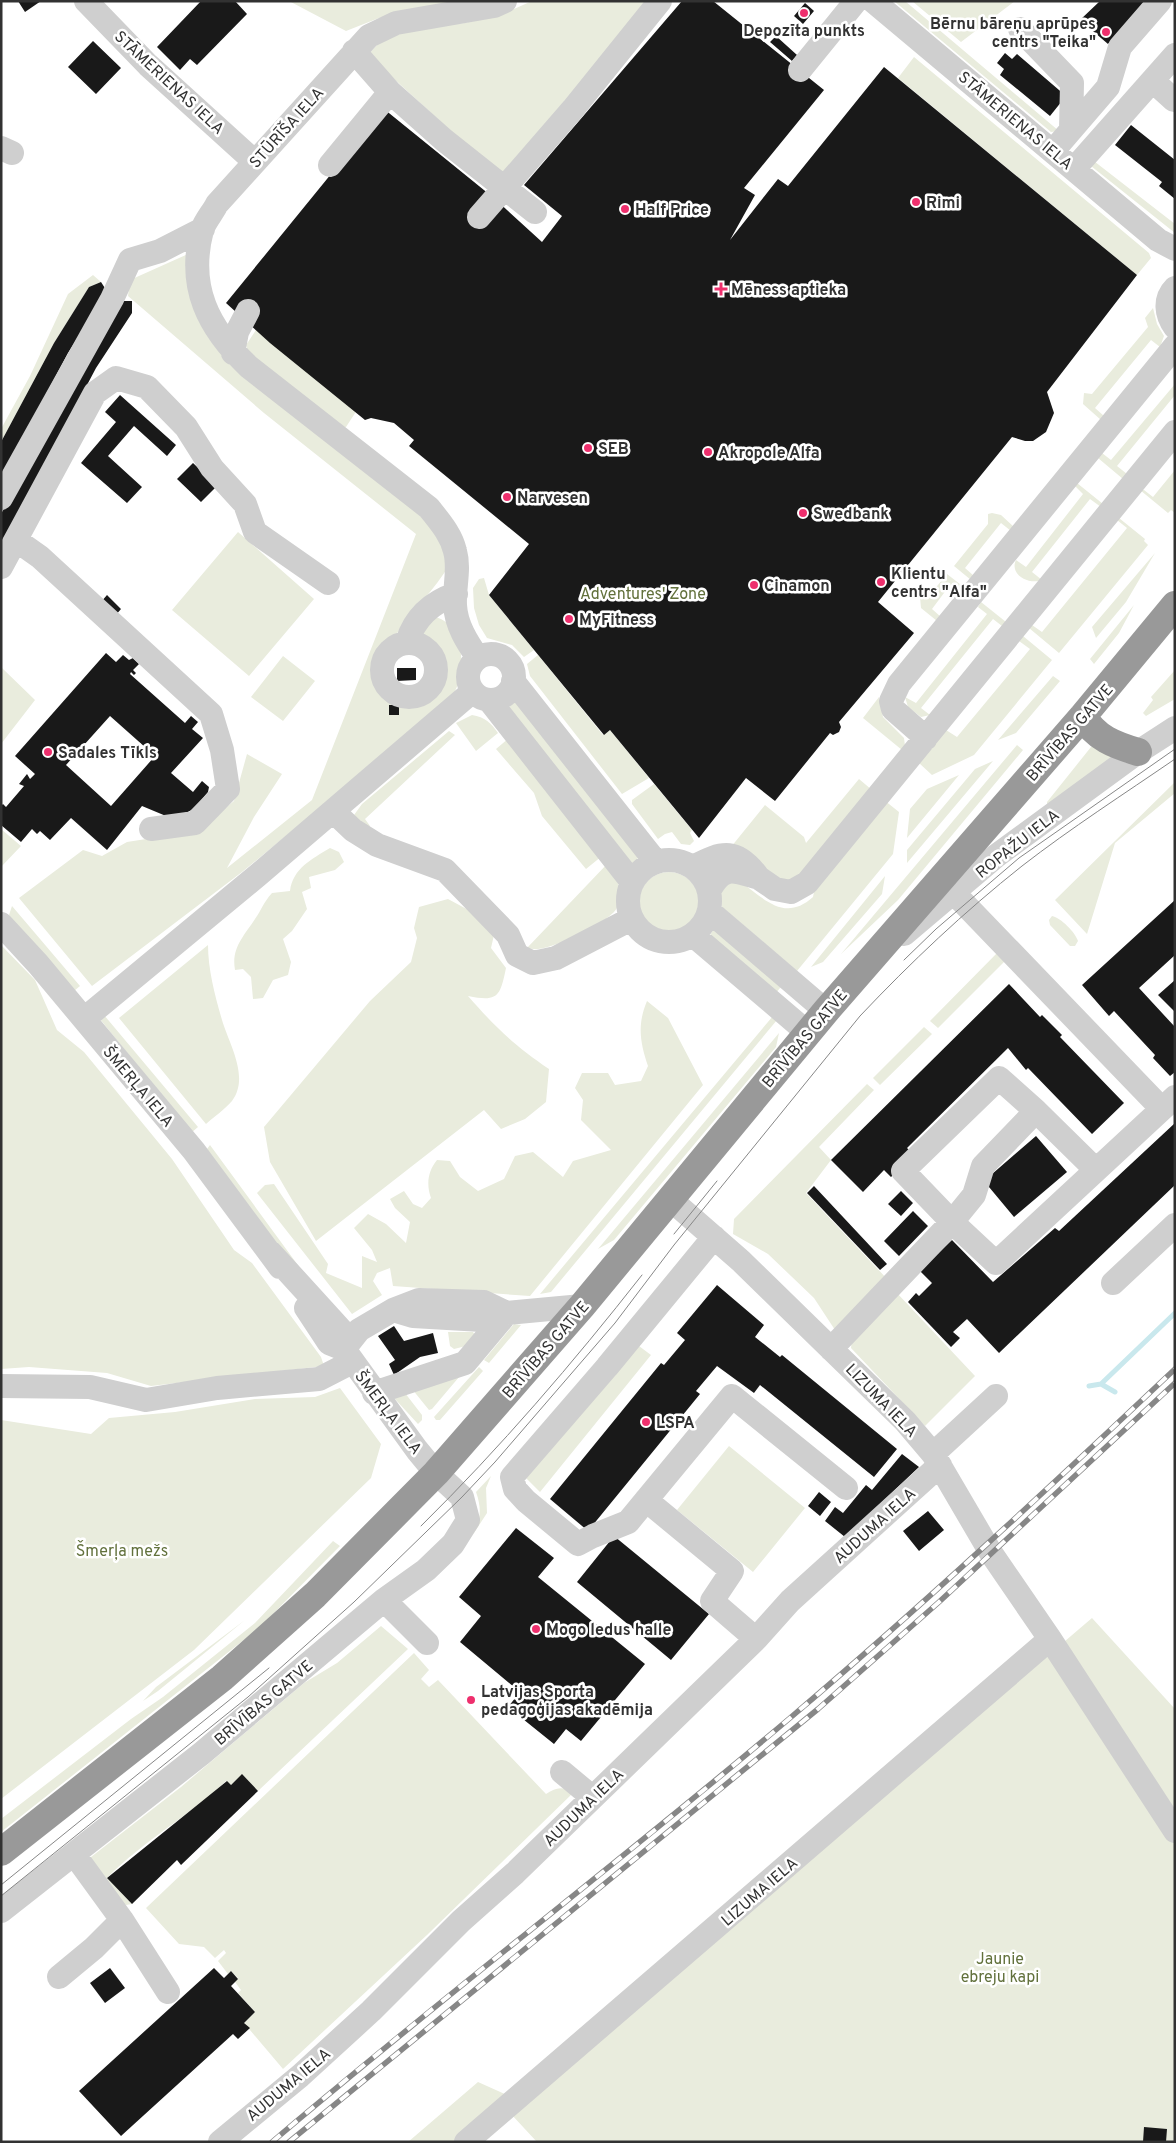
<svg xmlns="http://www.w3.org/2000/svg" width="1176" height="2143" font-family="Overpass,sans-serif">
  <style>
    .green { fill: #e9ecdd }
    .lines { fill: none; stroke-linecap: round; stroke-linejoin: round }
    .stream { stroke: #c9e8ed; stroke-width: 5 }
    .building { fill: #191919; fill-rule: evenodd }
    .minor { stroke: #cfcfcf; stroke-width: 24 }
    .highway { stroke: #999; stroke-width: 28 }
    .tram { stroke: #878787; stroke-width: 1 }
    .rail-casing { stroke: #878787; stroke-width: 5.5 }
    .rail { stroke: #fff; stroke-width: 4; stroke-dasharray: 11; stroke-linecap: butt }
    .poi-dot { fill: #ee2f6d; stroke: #fff; stroke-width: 2 }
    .labels { text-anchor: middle; stroke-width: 5; stroke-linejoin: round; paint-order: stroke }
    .poi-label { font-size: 16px; font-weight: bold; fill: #323232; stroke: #fff; text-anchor: start }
    .street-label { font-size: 16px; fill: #323232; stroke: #fff }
    .park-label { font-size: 16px; fill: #62713c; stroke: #fff }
  </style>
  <rect width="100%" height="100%" fill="#fff"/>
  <path class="green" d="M289 1H470L379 18 346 31Z
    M532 1H647L502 178 368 55 384 37 415 27 465 23 514 9Z
    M894 1H905L1059 131 1051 132Z
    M912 1H1015L961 42Z
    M914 57 1149 253 1151 258 1137 275 898 78Z
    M1090 158 1175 224V233L1091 166Z
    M188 254 200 321 404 500 441 536 447 569C421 608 390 630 375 677 379 688 387 701 401 703 420 707 442 690 441 670 440 652 425 646 422 633L435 617C465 624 467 672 453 695 449 702 440 708 434 714L242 872 92 986 19 898 83 850 102 856 127 842 197 831 234 801 247 754 282 774 254 817 227 868 312 800 416 534 264 413 128 296 130 280Z
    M93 275 101 282 89 287 54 343 1 442V429L30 376 68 294Z
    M1153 308 1157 324 1164 336 1160 347 1151 340 1095 408 1104 416 1101 420 1083 404 1084 393 1092 394 1148 327 1145 318Z
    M260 324 361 404 346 427 338 431 250 359 246 345Z
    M1175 384V395L1117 466 1127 474 1123 479 1098 458 1102 453 1111 460Z
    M1175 470V513L1171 510 1168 513 1140 490H1144L1153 497Z
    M1077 483 1103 504 1101 507 1090 499 1032 572 1042 580C1029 585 1009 575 1016 560L1026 567 1083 494 1075 486Z
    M992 513 1001 515 1014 527 1011 531 1001 523 965 568 974 576 971 580 954 566 988 524V514Z
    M1119 518 1145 539 1144 541 1148 545 1059 653 1029 628 1032 625 1042 632 1127 528 1117 520Z
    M238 532 314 599 249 676 172 610Z
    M1155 553 1126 602 1096 638 1092 627Z
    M947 574 965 588 960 593 950 585 932 609 941 617 937 621 921 608 920 597H928Z
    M484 578 489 595 534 650 524 657 512 645 487 638 479 625 474 608 473 588 479 579Z
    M981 602 1006 622 1002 626 993 619 921 708 930 715 921 717 908 707 905 697 916 703 987 614 978 607Z
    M1134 605 1119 633 1094 664 1090 659Z
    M1023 636 1052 660 974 755 932 775 919 763 946 730 957 737 1030 649 1019 641Z
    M538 655 603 735 610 730 649 778 622 794 530 676 527 664Z
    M283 656 315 681 283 721 251 697Z
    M1 667 35 700 1 744Z
    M1175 670V699L1146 716 1143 713 1153 700 1151 697Z
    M1053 676 1060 681 1016 733 998 740Z
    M879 697 883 717 904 738 905 746 902 750 863 718Z
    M517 702 638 857 637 861 631 864 508 709 512 703Z
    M472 715C485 717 491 723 498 733L476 751 456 723Z
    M449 731 455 735 365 819 370 826 365 829 354 815 362 804Z
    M509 738 602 856 586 869 542 816 534 793 496 749Z
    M1017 745 1023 750 898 900 841 954Z
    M1095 746 1118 753 1047 805V802L1091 747Z
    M993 761 907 863V850L975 769Z
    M959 775 907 838 910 809 927 789Z
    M859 779 872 790 797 880 781 881 731 847 765 805 804 837 806 843Z
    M1175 782V793L1115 843 1087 934 1055 900Z
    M654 784 692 830 690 833 694 841 690 845 681 844 672 832 665 834 658 839 632 804V800Z
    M884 800 899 812 893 854 797 971 722 907 718 894 725 884 739 881C764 898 784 923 813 897L815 887Z
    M1 829 21 846 1 867Z
    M330 848 339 852 344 862 335 870 309 877 311 888 302 892 307 909 292 931 283 939 291 962 288 975 273 980 263 998 253 999 251 977 243 969 235 970C231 948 244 936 255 919 262 909 263 903 272 893L290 891C293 868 312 859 330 848Z
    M608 863C616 877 624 890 618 906 612 922 555 948 538 949 535 950 530 948 527 948Z
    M639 902a30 30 0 1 1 60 0a30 30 0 1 1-60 0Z
    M885 876 882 894 823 962 811 967Z
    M448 899 474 913 494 935 491 948 506 968C500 997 498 1002 468 996 496 1028 514 1045 549 1069L546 1102 525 1119 501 1129 484 1110 316 1241 270 1162 264 1127 370 1001 411 962 417 938 414 928 419 907Z
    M12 906 80 986 74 991 12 922 9 915Z
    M1052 916C1061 918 1075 932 1078 941L1075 946H1070L1050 925 1049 920Z
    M713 930H719L784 983 776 993 709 937Z
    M1 945 35 980 57 1030 84 1052 172 1159 234 1250 252 1263 321 1357 324 1366 151 1386 107 1373 29 1367 1 1369Z
    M208 945C208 969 215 996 222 1020 229 1044 250 1077 232 1101 225 1109 214 1117 206 1124L119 1018Z
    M999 951 1007 959 938 1028 930 1021Z
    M647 1001 668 1018 703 1085 530 1296 393 1286 390 1268 377 1273 373 1281 382 1295 352 1314 257 1193 265 1185 274 1184 328 1264 326 1273 362 1288V1256L377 1262 372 1250 354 1228 368 1214 386 1224 406 1243 410 1222 395 1208 390 1199 404 1191 413 1204 422 1208 431 1198C426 1184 428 1171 437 1160L450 1161 460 1177 478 1191 504 1179 515 1156 533 1152 563 1177 573 1161 611 1150 581 1120 583 1100 575 1088 582 1073H608L615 1085 641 1081 648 1066C640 1042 637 1025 647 1001Z
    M104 1015 198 1127 191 1133 100 1019Z
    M773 1016 777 1020 551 1292 540 1294Z
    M924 1027 932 1034 880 1085 873 1078Z
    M779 1033 776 1047 614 1240 598 1249Z
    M867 1084 874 1090 819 1147 831 1160 806 1193 889 1281 835 1330 814 1298 768 1254 733 1234 734 1219Z
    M210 1145 300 1268 295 1272 207 1149Z
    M896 1292 975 1376 925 1426 851 1348 852 1339Z
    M514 1324 521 1325 489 1363 484 1360Z
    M448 1332H473L475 1335 466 1346 454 1349 450 1346Z
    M635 1343 651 1355 540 1492 525 1477Z
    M479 1367 483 1371 440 1420H436L434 1417Z
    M465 1370 432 1409 429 1410 412 1389Z
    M340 1388 381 1444 371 1478 194 1650 1 1799V1420L91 1434 109 1418 175 1412 255 1399 315 1397Z
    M405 1393 422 1415V1420L418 1424 395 1399V1395Z
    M729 1446 805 1508 753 1572 677 1510Z
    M491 1476 486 1488 487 1513 472 1536C481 1520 482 1509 476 1492Z
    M333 1541 340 1546 259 1628 1 1832V1819L131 1719 163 1697 255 1623Z
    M1092 1618 1175 1709V2142H537L511 2114Z
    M245 1620 158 1691 143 1701 156 1687Z
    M381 1626 408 1649 258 1791 242 1775 231 1785 226 1781C188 1817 144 1840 107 1878L132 1904 126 1905C104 1893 92 1884 91 1857L181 1787 304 1683 337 1663Z
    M414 1653 429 1670 421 1679 429 1687 438 1680 546 1794C557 1787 562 1786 573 1793L427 1935 283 2069 244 2023 255 2012 238 1993 241 1990 235 1982 238 1978 231 1971 228 1974 218 1961 226 1953 224 1950 215 1958 204 1947 179 1944 146 1908Z
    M478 2082 507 2095 454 2142H408Z"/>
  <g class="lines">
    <path class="stream" d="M1101 1384 1175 1313
      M1089 1386 1101 1384 1115 1392"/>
  </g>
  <path class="building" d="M18 1H41L25 12Z
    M201 1H235L247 14 197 65 190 59 180 70 157 47Z
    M682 1H713L824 90 744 188 755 195 730 240 778 179 788 186 884 67 1137 275 1047 392 1054 413 1046 432 1033 441H1025L1012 437 878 602 914 633 839 722 841 727 839 732 833 735 830 733 775 801 746 778 699 838 610 730 604 735 489 595 529 544 409 446 414 440 394 423 371 418 365 420 270 343 226 303 384 109 495 199 542 242 562 216 524 185Z
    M1100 1H1145L1108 44 1080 20Z
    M805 3 814 11 803 24 794 16Z
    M776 36 797 55 792 61 770 42Z
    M93 41 121 68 96 94 68 67Z
    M1005 53 1012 59 1017 54 1066 96 1050 116 1000 75 1004 69 997 63Z
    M1131 125 1175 160V199L1159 186 1162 182 1115 145Z
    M101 282 110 296 100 302 68 353 1 479V442L54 343 89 287Z
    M116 301H132V313L96 368 1 548V514L115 310Z
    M120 395 176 445 167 456 134 426 108 456 142 487 127 503 81 463 116 422 105 412Z
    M193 463 217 486 201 502 177 479Z
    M107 595 121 609 115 616 101 602Z
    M106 653 116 662 123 655 129 660 133 658 139 664 133 670 136 673 134 675 131 672 130 674 185 723 191 716 198 722 192 729 203 738 171 773 193 792 202 781 209 787 208 792 194 809 183 814 166 816 142 806 107 850 71 818 50 840 40 831 37 834 32 829 21 842 1 825V806L3 804 6 807 24 786 19 784 27 774 30 779 35 774 15 756ZM110 716 155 756 111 806 66 765Z
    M397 668H416V680L397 681Z
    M389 705H399V715H389Z
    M1175 900V955L1139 988 1175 1027V1072L1170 1076 1153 1058 1155 1055 1114 1011 1109 1016 1082 985Z
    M1175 980V1010L1174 1011 1158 995Z
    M1009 984 1040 1017 1042 1015 1062 1035 1060 1037 1124 1103 1092 1134 1028 1068 1026 1070 1008 1048 907 1148 912 1153 900 1168 891 1177 884 1170 863 1192 831 1160Z
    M1175 1123V1185L999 1353 967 1319 953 1332 960 1338 951 1347 908 1302 916 1293 919 1296 932 1283 920 1271 952 1240 993 1282 1055 1228 1059 1231Z
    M1036 1136 1067 1172 1014 1217 984 1181Z
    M814 1186 887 1264 880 1270 807 1193Z
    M901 1191 913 1203 901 1216 888 1204Z
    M913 1211 928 1226 899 1256 884 1241Z
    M717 1285 764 1325 755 1337 780 1357 782 1355 897 1449 874 1477 760 1385 754 1393 717 1366 696 1391 700 1394 588 1531 550 1499 661 1363 664 1365 685 1340 677 1333Z
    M394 1326 404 1341 433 1333 438 1353 420 1357 394 1375 389 1364 395 1360 378 1336Z
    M902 1454 919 1467 845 1537 825 1521 835 1507 843 1513 866 1485 872 1490Z
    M819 1492 831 1502 820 1516 808 1506Z
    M928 1511 944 1530 919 1551 903 1531Z
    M516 1528 554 1558 538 1577 645 1664 581 1741 566 1729 554 1744 508 1707 520 1692 460 1642 481 1616 459 1597Z
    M614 1536 709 1614 671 1660 577 1582Z
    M242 1774 258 1791 181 1865 177 1860 132 1904 107 1878 227 1781 231 1785Z
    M110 1968 125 1988 105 2003 90 1983Z
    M214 1968 224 1978 231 1971 238 1979 231 1986 255 2012 244 2023 250 2028 238 2039 233 2034 121 2136 79 2091Z
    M1144 2127 1167 2129 1166 2142H1143Z"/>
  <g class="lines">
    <path class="minor" d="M86 1 148 65 255 162
      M873 1 1158 240 1175 249
      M1020 29 1072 83 1071 130
      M354 51 390 92 444 140 535 212
      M800 70 856 1
      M1153 81 1174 100
      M1 148 12 153
      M1053 151 1108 87 1120 47 1160 1
      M330 165 390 92
      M1074 169 1175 55
      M479 217 573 109 660 1
      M1175 288C1164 299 1166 315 1175 327
      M233 353 237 332 248 311
      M1 498 112 299 130 260 160 251 203 229
      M16 540 40 557 211 714 222 750 228 789 195 823 151 829
      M1 567 95 393 116 378 147 387 186 427 212 468 245 504 255 532 328 583
      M407 642C415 617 432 602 456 594
      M382 670a27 27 0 1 1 54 0a27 27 0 1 1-54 0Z
      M468 677a23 23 0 1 1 46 0a23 23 0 1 1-46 0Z
      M478 658C467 642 456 625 455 605 454 587 460 569 455 551 451 534 440 522 429 508L249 367C208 328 187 287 202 230 205 221 213 212 217 204L369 36 396 23 494 6 505 1
      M513 681 656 862
      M489 700 632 882
      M926 738 893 709 891 701 899 684 1175 346
      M333 811 353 830 377 845 445 870 508 935 517 955 533 963 556 958 631 919
      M628 901a41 41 0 1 1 82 0a41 41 0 1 1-82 0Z
      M693 867C723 851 737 848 759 878 736 872 725 863 710 889
      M759 878 775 889 791 892 807 883 1175 432
      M954 893 1162 1109 1175 1097
      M709 911 826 1011
      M1 924 38 964 194 1151 280 1267
      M904 934 996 856 1138 752 1175 728
      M693 935 808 1033
      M84 1019 258 875 473 691
      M1036 1111 999 1078 903 1171 952 1222 974 1195 983 1166 1036 1111 1096 1170
      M670 1199 741 1261 905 1421 933 1454 991 1553 1050 1639 1175 1831
      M714 1237 607 1367 512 1477 515 1489 526 1501 578 1544 593 1536 628 1522 732 1396 846 1488
      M1113 1283 1175 1225
      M306 1308 329 1343 344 1349
      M393 1310 413 1316 482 1320 507 1313 582 1306
      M344 1349 359 1330 393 1310 419 1300 484 1302 507 1313
      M831 1349 952 1222 996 1263 1162 1109
      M1 1386 90 1387 146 1400 217 1388 319 1379 352 1362
      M374 1393 465 1363 507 1313
      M933 1454 996 1396
      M646 1500 732 1571 712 1601 756 1639
      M384 1600 427 1643
      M562 1772 592 1797
      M74 1854 122 1920 168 1992
      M1 1911 201 1754 384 1600 426 1570 453 1544 468 1520 462 1497 436 1473 417 1450 344 1349 343 1332 271 1253
      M59 1977 94 1948 122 1920
      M220 2142 300 2076 371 2011 461 1921 515 1873 756 1639 790 1601 940 1465
      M466 2142 1050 1639"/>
    <path class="highway" d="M1083 716C1095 738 1115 745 1138 752
      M1 1852 222 1678 315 1595 436 1473 582 1306 826 1011 1083 716 1175 605"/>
    <path class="tram" d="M904 960 936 929 1019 858 1175 749
      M674 1234 717 1181
      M421 1526C500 1448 573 1363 642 1275
      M1 1885 269 1668
      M1 1896 248 1697 354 1602 462 1497 495 1462 615 1323 674 1245 860 1016C911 962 964 912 1022 866 1071 828 1124 794 1175 759"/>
    <g class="rail-casing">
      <path id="rail" d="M272 2142C442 1997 620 1862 790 1718 922 1606 1049 1488 1175 1369
        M289 2142 818 1709 939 1602 1175 1383"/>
    </g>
    <use href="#rail" class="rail"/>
  </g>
  <g class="poi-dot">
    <circle cx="804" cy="13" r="5"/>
    <circle cx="1106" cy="32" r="5"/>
    <circle cx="916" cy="202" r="5"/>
    <circle cx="625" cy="209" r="5"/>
    <path d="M718.5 281.5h5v5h5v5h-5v5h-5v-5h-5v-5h5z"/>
    <circle cx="588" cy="448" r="5"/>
    <circle cx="708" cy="452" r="5"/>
    <circle cx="507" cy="497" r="5"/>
    <circle cx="803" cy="513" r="5"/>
    <circle cx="881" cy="582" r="5"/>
    <circle cx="754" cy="585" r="5"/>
    <circle cx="569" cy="619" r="5"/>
    <circle cx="48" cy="752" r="5"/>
    <circle cx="646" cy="1422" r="5"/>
    <circle cx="536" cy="1629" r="5"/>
    <circle cx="471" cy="1700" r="5"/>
  </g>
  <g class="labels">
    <g class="poi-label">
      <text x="1096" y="29" text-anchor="end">Bērnu bāreņu aprūpes<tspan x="1096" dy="18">centrs "Teika"</tspan></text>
      <text x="804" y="36" text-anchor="middle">Depozīta punkts</text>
      <text x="926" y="208">Rimi</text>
      <text x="635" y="215">Half Price</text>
      <text x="731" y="295">Mēness aptieka</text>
      <text x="598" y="454">SEB</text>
      <text x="718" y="458">Akropole Alfa</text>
      <text x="517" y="503">Narvesen</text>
      <text x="813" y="519">Swedbank</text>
      <text x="891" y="579">Klientu<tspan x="891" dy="18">centrs "Alfa"</tspan></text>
      <text x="764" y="591">Cinamon</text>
      <text x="579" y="625">MyFitness</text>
      <text x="58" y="758">Sadales Tīkls</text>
      <text x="656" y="1428">LSPA</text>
      <text x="546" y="1635">Mogo ledus halle</text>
      <text x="481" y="1697">Latvijas Sporta<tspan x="481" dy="18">pedagoģijas akadēmija</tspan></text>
    </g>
    <g class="street-label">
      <text transform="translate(170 82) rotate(43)" y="6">STĀMERIENAS IELA</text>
      <text transform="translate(1016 120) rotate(40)" y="6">STĀMERIENAS IELA</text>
      <text transform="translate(286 127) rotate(-48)" y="6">STŪRĪŠA IELA</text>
      <text transform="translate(1069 732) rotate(-49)" y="6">BRĪVĪBAS GATVE</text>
      <text transform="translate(1017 843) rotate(-38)" y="6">ROPAŽU IELA</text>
      <text transform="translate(804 1038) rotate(-50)" y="6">BRĪVĪBAS GATVE</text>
      <text transform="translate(139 1086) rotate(50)" y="6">ŠMERĻA IELA</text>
      <text transform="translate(545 1349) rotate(-49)" y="6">BRĪVĪBAS GATVE</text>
      <text transform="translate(882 1400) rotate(46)" y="6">LIZUMA IELA</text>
      <text transform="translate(389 1412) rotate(53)" y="6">ŠMERĻA IELA</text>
      <text transform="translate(874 1525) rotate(-42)" y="6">AUDUMA IELA</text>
      <text transform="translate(263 1702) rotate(-40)" y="6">BRĪVĪBAS GATVE</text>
      <text transform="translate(583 1807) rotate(-44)" y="6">AUDUMA IELA</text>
      <text transform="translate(759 1891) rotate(-41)" y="6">LIZUMA IELA</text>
      <text transform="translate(288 2084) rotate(-40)" y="6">AUDUMA IELA</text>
    </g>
    <g class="park-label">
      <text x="643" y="599">Adventures' Zone</text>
      <text x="122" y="1556">Šmerļa mežs</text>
      <text x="1000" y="1964">Jaunie<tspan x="1000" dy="18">ebreju kapi</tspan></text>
    </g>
  </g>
  <rect width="1176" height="2143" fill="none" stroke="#323232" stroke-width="5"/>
</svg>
